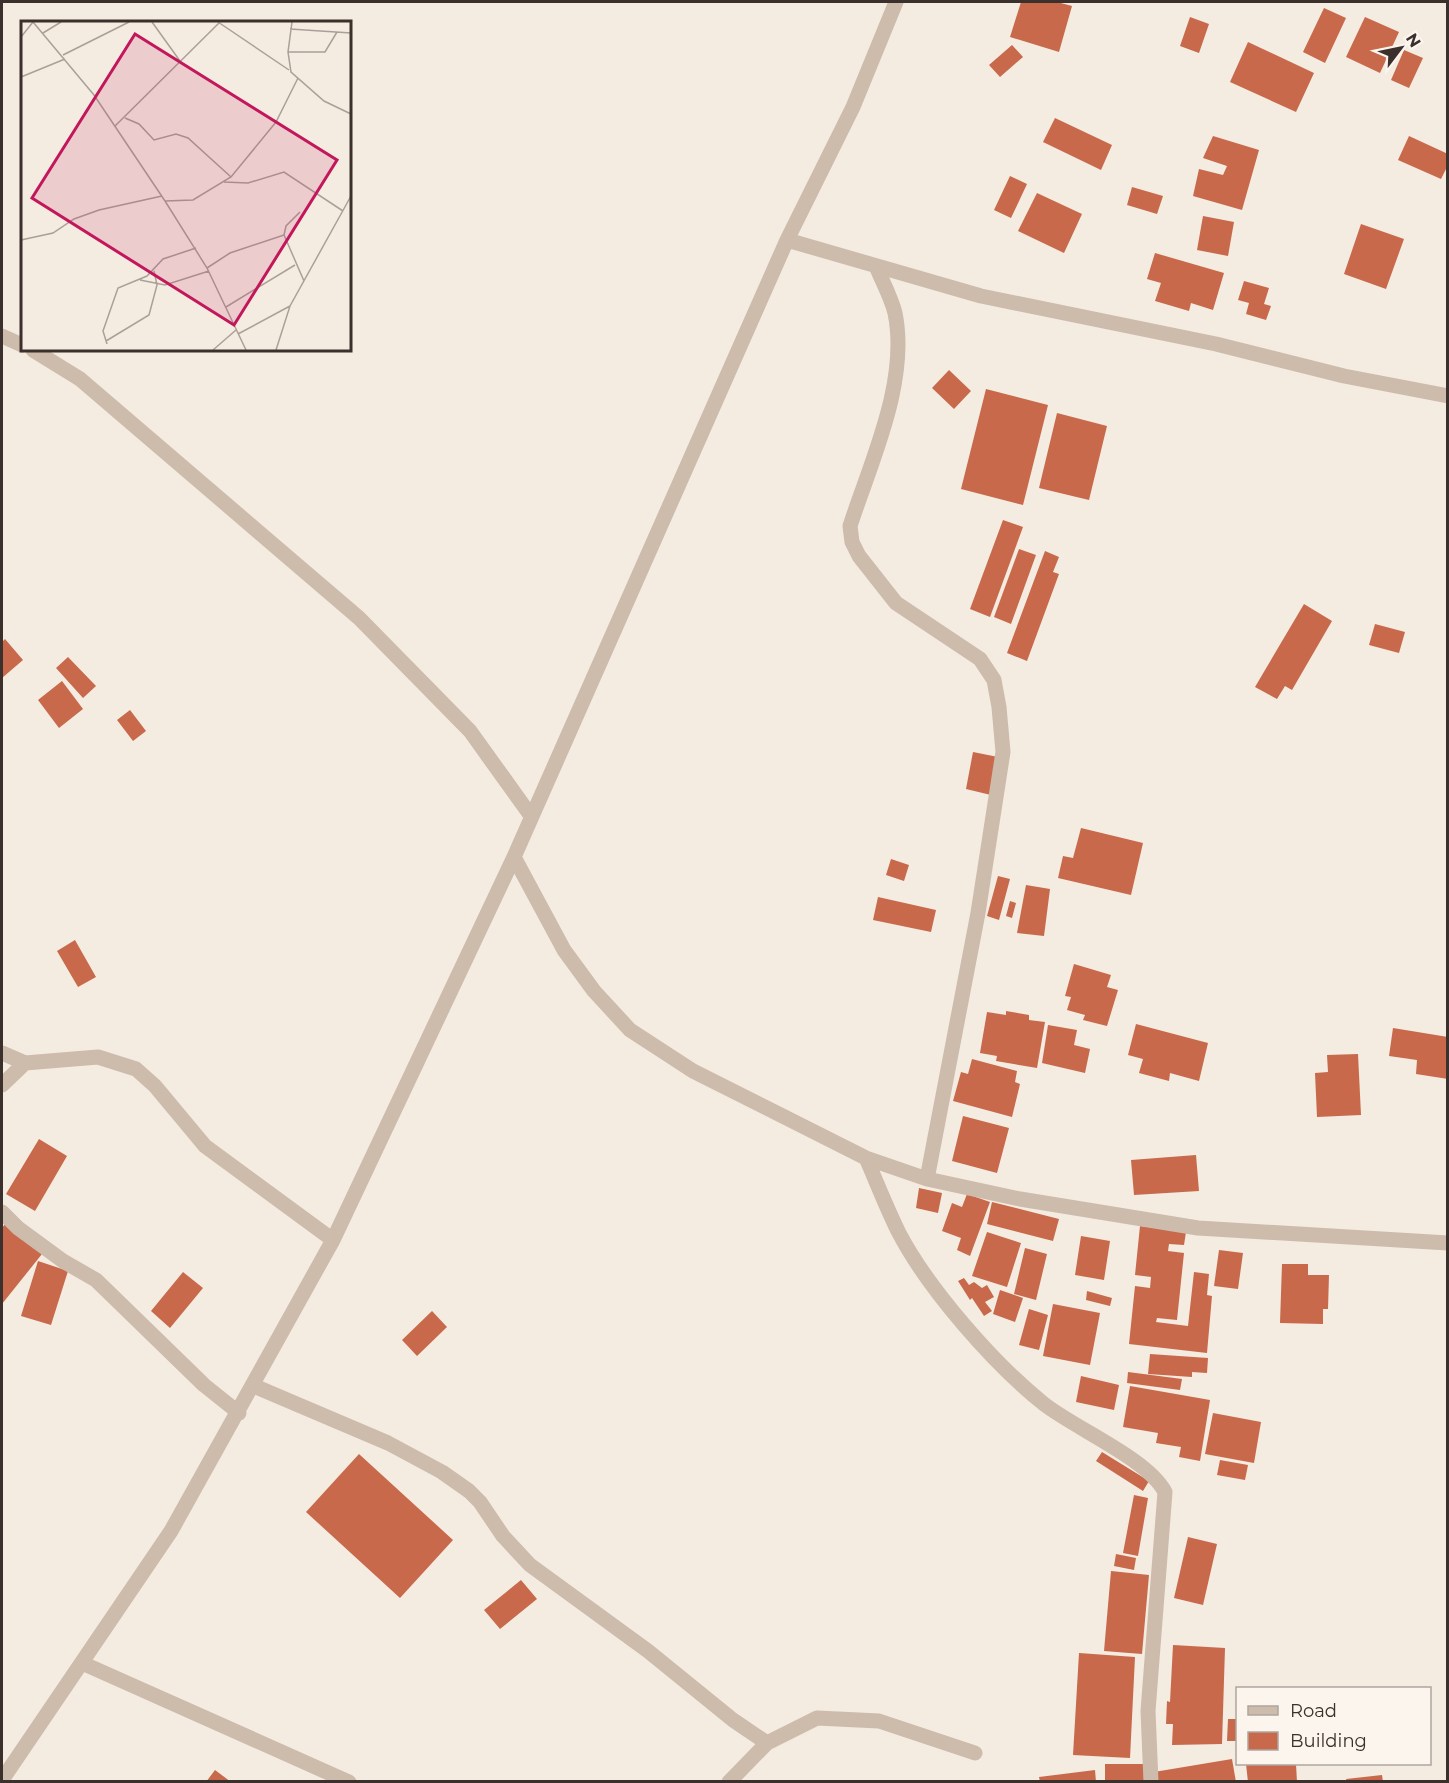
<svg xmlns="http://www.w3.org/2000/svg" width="1449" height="1783" font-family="Montserrat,sans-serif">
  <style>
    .building { fill: #c8694b }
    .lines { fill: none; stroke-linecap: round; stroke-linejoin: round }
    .minor { stroke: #cdbbac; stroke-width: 15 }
    .inset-road { fill: none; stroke: #aaa098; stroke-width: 1.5 }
    .view { fill: #c2185b; fill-opacity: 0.15; stroke: #c2185b; stroke-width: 3 }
    .inset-edge { fill: none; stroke: #3b302b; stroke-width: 3 }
  </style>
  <rect width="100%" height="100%" fill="#f4ebe1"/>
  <path class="building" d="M1021 2H1057L1072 6 1059 52 1010 37Z
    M1324 8 1346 18 1325 63 1303 52Z
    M1190 17 1209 24 1199 53 1180 46Z
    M1365 17 1399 32 1380 73 1346 57Z
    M1248 42 1314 73 1296 112 1230 82Z
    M1012 45 1023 57 1000 77 989 65Z
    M1404 50 1423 58 1409 88 1391 80Z
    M1055 118 1112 145 1101 170 1043 142Z
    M1213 136 1259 150 1242 210 1193 196 1199 169 1223 175 1227 166 1203 158Z
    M1409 136 1448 154V165L1441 179 1398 160Z
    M1010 176 1027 184 1011 218 994 210Z
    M1132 187 1163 196 1157 214 1127 205Z
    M1037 193 1082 214 1064 253 1018 231Z
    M1203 216 1234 222 1228 256 1197 250Z
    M1361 224 1404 239 1386 289 1344 274Z
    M1155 253 1224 273 1213 310 1191 303 1189 311 1155 301 1161 283 1147 279Z
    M1244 281 1269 288 1264 304 1271 306 1266 320 1246 314 1249 303 1238 300Z
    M949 370 971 391 954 409 932 388Z
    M986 389 1048 405 1023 505 961 489Z
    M1057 413 1107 426 1089 500 1039 488Z
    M1003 520 1023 527 990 617 970 609Z
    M1019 549 1036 555 1011 624 994 617Z
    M1045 551 1059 557 1053 572 1059 574 1027 661 1007 653Z
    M1304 604 1332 621 1292 690 1285 686 1277 699 1255 687Z
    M1375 624 1405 632 1399 653 1369 645Z
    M5 639 23 660 2 678V642Z
    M68 657 96 686 83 698 56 668Z
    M62 681 83 709 59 728 38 700Z
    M130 710 146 731 133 741 117 720Z
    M973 752 998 757 991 795 966 789Z
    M1081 828 1143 843 1131 895 1058 878 1063 856 1073 858Z
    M891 859 909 865 904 881 886 875Z
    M998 876 1010 879 999 920 987 916Z
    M1026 885 1050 889 1044 936 1017 933Z
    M878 897 936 910 931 932 873 920Z
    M1010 901 1016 903 1012 918 1006 916Z
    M75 940 96 977 78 987 57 951Z
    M1074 964 1111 975 1107 987 1118 990 1107 1026 1083 1020 1085 1015 1067 1010 1071 997 1065 996Z
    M1006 1011 1029 1015V1020L1045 1022 1037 1068 996 1061 997 1056 980 1053 987 1012 1006 1015Z
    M1136 1024 1208 1043 1199 1081 1170 1073 1169 1081 1139 1073 1143 1059 1128 1055Z
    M1048 1025 1077 1030 1074 1045 1090 1049 1085 1073 1042 1063Z
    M1393 1028 1448 1037V1079L1416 1074 1417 1060 1389 1056Z
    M1358 1054 1361 1115 1317 1117 1315 1073 1328 1072 1327 1055Z
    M972 1059 1017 1071 1015 1082 1020 1084 1012 1117 953 1101 961 1072 968 1074Z
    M963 1116 1009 1128 997 1173 952 1161Z
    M39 1139 67 1156 35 1211 6 1194Z
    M1196 1155 1199 1191 1134 1195 1131 1160Z
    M919 1188 942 1193 938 1213 916 1208Z
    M967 1194 990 1202 970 1256 957 1250 961 1238 942 1231 952 1203 962 1207Z
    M992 1202 1059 1219 1053 1241 987 1224Z
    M5 1224 42 1254 2 1304V1228Z
    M1140 1226 1186 1232 1184 1245 1169 1244 1168 1251 1184 1253 1177 1320 1157 1318 1156 1322 1188 1326 1194 1272 1209 1274 1207 1295 1212 1296 1207 1353 1129 1344 1135 1286 1150 1288 1151 1277 1135 1275Z
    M987 1232 1021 1243 1007 1287 972 1276Z
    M1081 1236 1110 1241 1104 1280 1075 1275Z
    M1025 1248 1047 1254 1036 1300 1014 1294Z
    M1219 1250 1243 1253 1238 1289 1214 1286Z
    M38 1261 68 1271 51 1325 21 1316Z
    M1282 1264H1308V1275H1329L1328 1309H1323V1324L1280 1323Z
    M183 1272 203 1288 170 1328 151 1311Z
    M964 1278 969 1285 974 1282 982 1288 987 1285 994 1297 985 1302 992 1311 984 1316 972 1298 970 1300 958 1281Z
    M1000 1290 1023 1298 1015 1322 993 1314Z
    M1087 1291 1112 1298 1110 1306 1086 1300Z
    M1053 1304 1100 1313 1090 1365 1043 1356Z
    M1029 1309 1048 1315 1039 1350 1019 1345Z
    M432 1311 447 1327 417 1356 402 1340Z
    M1150 1354 1208 1358 1207 1373 1192 1372V1377L1148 1374Z
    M1128 1372 1182 1379 1180 1390 1127 1383Z
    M1081 1376 1119 1385 1114 1410 1076 1402Z
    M1130 1386 1210 1400 1200 1461 1179 1457 1181 1447 1156 1443 1158 1433 1123 1427Z
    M1213 1413 1261 1422 1254 1463 1205 1454Z
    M1102 1452 1149 1481 1143 1491 1096 1461Z
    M359 1454 453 1540 400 1598 306 1512Z
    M1220 1460 1248 1465 1245 1480 1217 1475Z
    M1134 1495 1148 1498 1138 1556 1123 1553Z
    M1188 1537 1217 1544 1203 1605 1174 1598Z
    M1116 1554 1136 1558 1134 1570 1114 1566Z
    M1111 1571 1149 1575 1142 1654 1104 1651Z
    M521 1580 537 1599 500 1629 484 1610Z
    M1173 1645 1225 1648 1222 1744 1172 1745 1173 1724H1166L1167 1701 1170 1702Z
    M1079 1653 1135 1657 1130 1758 1073 1755Z
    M1228 1719H1238V1741H1227Z
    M1232 1759 1236 1782H1156L1154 1772Z
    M1105 1764H1144V1782H1105Z
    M1246 1764H1296L1297 1782H1248Z
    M215 1770 231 1782H206Z
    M1095 1770 1096 1782H1040L1039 1777Z
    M1382 1775 1383 1782H1347L1346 1779Z"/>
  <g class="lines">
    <path class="minor" d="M787 240 981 296 1216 344 1344 376 1448 396
      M876 266C882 281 891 297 895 313 909 382 871 461 850 526L852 542 859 556 896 603 980 659 994 680 999 707 1003 752 978 913 927 1179
      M2 336 22 345
      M33 350 80 379 359 618 470 731 531 816
      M514 857 564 950 594 991 630 1030 693 1071 866 1158 927 1179 1020 1199 1198 1228 1448 1243
      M2 1053 25 1063 98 1057 136 1069 155 1086 205 1146 333 1240
      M2 1085 25 1063
      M866 1158C877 1183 887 1209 899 1233 929 1290 994 1364 1044 1404 1076 1429 1148 1459 1165 1492L1148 1711 1151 1782
      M2 1212 18 1228 63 1261 96 1280 204 1385 239 1413
      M254 1386 388 1443 442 1472 469 1491 480 1502 503 1536 530 1565 648 1651 733 1720 767 1743
      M82 1663 349 1782
      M2 1780 171 1531 333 1240 514 857 787 240 853 107 896 2
      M729 1782 767 1743 817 1718 879 1721 975 1753"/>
  </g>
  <g transform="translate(21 21)">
    <rect width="330" height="330" fill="#f4ebe1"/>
    <path class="inset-road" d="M12 1 73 74 144 180 186 247 225 329M131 1 159 40M197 1 268 49M271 1 267 31 270 51 303 80 330 93M269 8 330 12M22 12 40 1M0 16 12 1M267 31H304L316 11M42 34 108 1M0 56 44 38M104 97 118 103 133 119 155 113 167 117 210 156M94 105 198 2M203 161 227 162 263 151 322 190M144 180 172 179 210 156 255 101 277 57M279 191 265 205 263 214 283 260M0 219 32 212 53 198 78 189 141 175M186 247 209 232 263 214M119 259 144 264 188 250M205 286 274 244M217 313 269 285M85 320 128 294 136 264 133 250M86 323 82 310 97 267 126 255 142 238 175 227M192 329 215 309M255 329 269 285 330 175"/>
    <path class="view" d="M114 13 316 139 213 304 11 177Z"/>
    <rect width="330" height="330" class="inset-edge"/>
  </g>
  <rect width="1449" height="1783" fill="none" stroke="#3b302b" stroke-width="6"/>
  <rect x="1236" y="1687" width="195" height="78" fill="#fbf5ee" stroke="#aea6a0" stroke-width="1.5"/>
  <rect x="1248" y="1706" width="30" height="9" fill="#cdbbac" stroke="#aea6a0" stroke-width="1.5"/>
  <text x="1290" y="1717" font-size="18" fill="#3b302b">Road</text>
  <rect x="1248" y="1732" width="30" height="18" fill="#c8694b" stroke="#aea6a0" stroke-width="1.5"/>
  <text x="1290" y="1747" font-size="18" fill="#3b302b">Building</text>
  <g transform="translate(1401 48) rotate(58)" stroke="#fbf5ee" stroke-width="4.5" paint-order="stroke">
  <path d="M0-4.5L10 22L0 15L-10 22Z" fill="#3b302b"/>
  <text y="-9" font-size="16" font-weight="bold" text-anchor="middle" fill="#3b302b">N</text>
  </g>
</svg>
